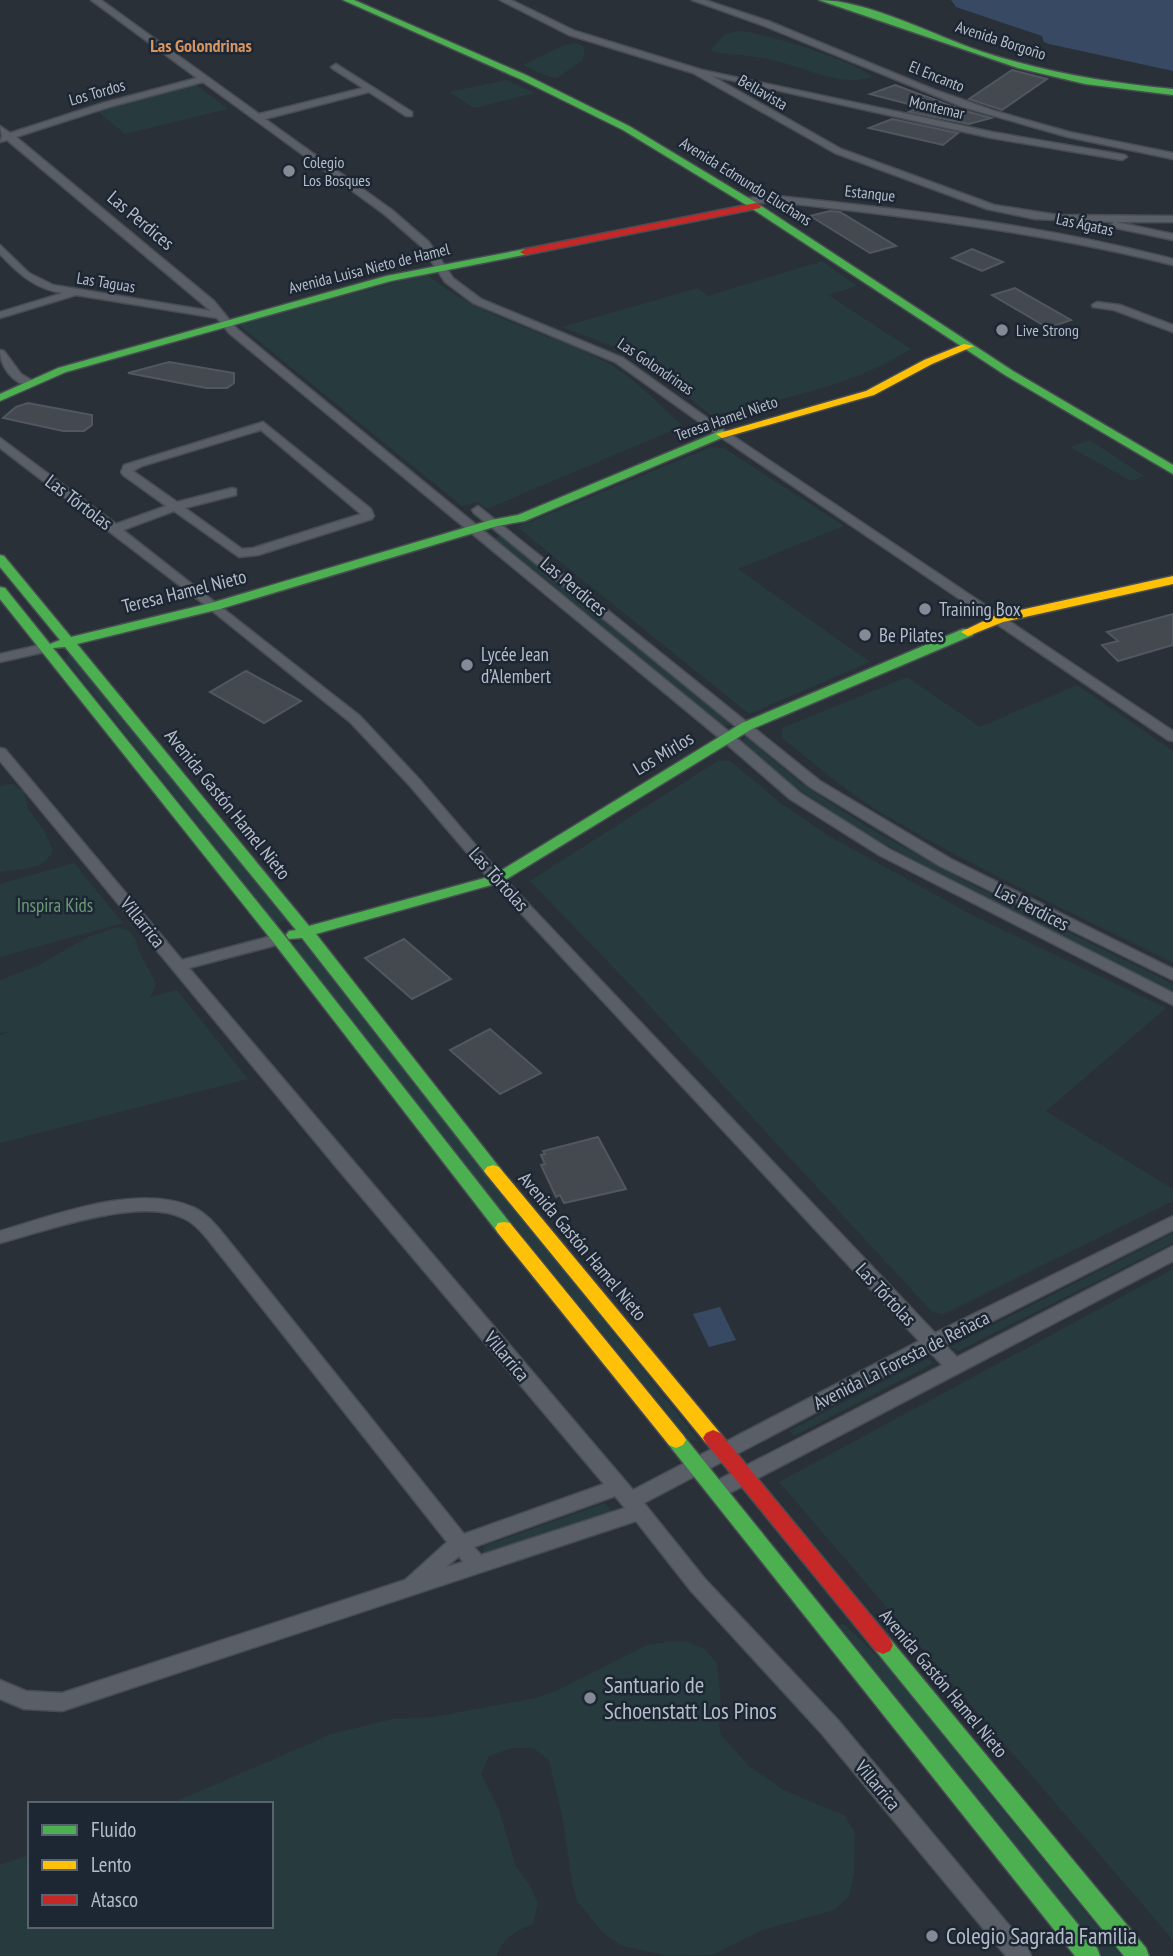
<svg xmlns="http://www.w3.org/2000/svg" width="1173" height="1956" font-family="'PT Sans Narrow',sans-serif">
  <style>
    .green { fill: #273a3e }
    .water { fill: #384963 }
    .building { fill: #444950; stroke: #52575f; stroke-width: 2 }
    .lines { fill: none; stroke-linecap: round; stroke-linejoin: round }
    .street-casing { stroke: #484c53; stroke-width: 3 }
    .fast-casing { stroke: #484c53; stroke-width: 3 }
    .slow-casing { stroke: #484c53; stroke-width: 3 }
    .jam-casing { stroke: #484c53; stroke-width: 3 }
    .street { fill: #5a5e66; fill-rule: evenodd }
    .fast { fill: #4caf50; fill-rule: evenodd }
    .slow { fill: #ffc107; fill-rule: evenodd }
    .jam { fill: #c62828; fill-rule: evenodd }
    .poi-dot { fill: #848b96; stroke: #1d2633; stroke-width: 2.5 }
    .labels { text-anchor: middle; stroke-width: 5; stroke-linejoin: round; paint-order: stroke }
    .far-street-label { font-size: 16px; fill: #b4bcc9; stroke: #1d2633 }
    .far-poi-label { font-size: 16px; fill: #b4bcc9; stroke: #1d2633; text-anchor: start }
    .far-neighbourhood-label { font-size: 18px; font-weight: bold; fill: #d59563; stroke: #1d2633 }
    .street-label { font-size: 19px; fill: #b4bcc9; stroke: #1d2633 }
    .poi-label { font-size: 19px; fill: #b4bcc9; stroke: #1d2633; text-anchor: start }
    .park-label { font-size: 19px; fill: #6b9a76; stroke: #1d2633 }
    .near-poi-label { font-size: 23px; fill: #b4bcc9; stroke: #1d2633; text-anchor: start }
  </style>
  <rect width="100%" height="100%" fill="#2a3038"/>
  <path class="green" d="M738 31C760 31 858 62 872 77 839 87 812 70 780 62 759 56 736 55 714 52L711 49 725 34Z
    M576 43 585 47 583 60 557 78 549 77 523 65 564 45Z
    M506 80 535 93 474 108 449 92Z
    M195 84 228 109 125 134 96 110Z
    M822 261 857 286 828 295 911 349C851 387 780 399 712 416L636 355 562 327 698 288 708 296Z
    M426 274C483 320 541 329 604 361 633 376 658 404 683 426L487 509 478 502 462 506 239 325Z
    M1090 440 1144 476 1131 481 1070 447Z
    M711 447 724 448 844 526 738 569 870 662 749 714 517 527Z
    M498 536H503L731 725 724 726 496 539Z
    M68 655H74L285 919 284 922 276 923 66 659Z
    M907 677 980 727 1077 685 1173 751V963C1075 914 974 868 880 812 845 791 814 763 782 738V728Z
    M746 737 801 783 867 827 975 886 1173 984V991L969 890 861 831 794 786 742 741Z
    M719 760 730 761 782 804 829 836 972 915 1166 1008 1046 1111 1173 1189V1201L944 1314 932 1312 635 990 530 881Z
    M12 784 24 791 28 808 45 833 53 850C45 872 19 868 0 872V786Z
    M74 863 123 923 0 957V884Z
    M117 927 129 931 136 940 138 949 156 984 150 997 177 990 248 1079 0 1143V1035L12 1031 0 1033V980L37 966 88 937Z
    M302 941 699 1441 690 1440 470 1171 293 944Z
    M1173 1233V1243L958 1351 950 1347Z
    M1173 1269V1940L779 1482Z
    M926 1359 931 1360 932 1364 794 1436 789 1431Z
    M605 1503 611 1511 489 1555 483 1552 484 1546Z
    M844 1624 884 1663 1121 1956H1103L839 1625Z
    M669 1642H689L706 1650 717 1664 721 1698 718 1717 721 1735 750 1767 784 1790 845 1816 855 1833 854 1874 849 1896 835 1910 762 1930 713 1955 668 1956 622 1946 604 1934 577 1901 572 1882 563 1820 549 1760 533 1748H512L489 1756 481 1774 499 1810 516 1867 529 1884 538 1903 533 1924C517 1930 502 1938 497 1956H0V1865L30 1855V1926H271V1804H170L332 1734 392 1719 433 1717 536 1698 556 1691 647 1645Z"/>
  <path class="water" d="M951 0H1173V71L1049 44 1044 42 1042 36 956 7Z
    M720 1307 736 1340 709 1347 693 1314Z"/>
  <path class="building" d="M1012 70 1047 79 1002 110 969 99Z
    M895 85 962 110 991 118 969 124 909 112 920 107 870 94Z
    M892 119 958 133 943 145 869 128Z
    M830 211 840 212 896 246 870 253 810 216Z
    M972 249 1003 262 982 271 952 258Z
    M1015 288 1071 320 1048 328 992 295Z
    M169 362 234 373V383L227 388H206L128 373Z
    M28 403 92 415V425L84 431H63L3 418 16 407Z
    M1173 614V645L1118 661 1102 645 1118 641 1107 632Z
    M246 671 301 701 264 723 210 692Z
    M404 939 451 979 412 999 365 958Z
    M490 1029 541 1073 500 1094 450 1050Z
    M598 1137 626 1189 564 1203 560 1195 556 1197 541 1165 545 1164 541 1155 545 1154 543 1151Z"/>
  <g class="lines">
    <g class="street-casing">
      <path id="street" d="M91 0H101L259 114 363 88 333 69 331 67 336 64 412 112V116H406L369 92 265 119 392 210 429 242 453 278 481 299 623 358 727 432 1173 731V741L1168 740 719 436 615 362 473 303 445 282 421 246 384 214 203 82 109 107 16 137 214 301 237 329 733 735 800 793 889 849 1173 993V1005L879 855 790 799 723 741 229 333 217 318 76 295 0 318V312L63 293C35 289 19 274 0 254V245L29 273 53 285 211 311 7 140 0 142 2 136 0 126 10 133 103 103 197 78Z
        M500 0H511L575 31 702 70 992 132 1125 155 1127 157 1122 160 992 138 712 76 841 149 994 205 1058 215 1173 216V222H1116L1173 234V240L1111 227 1110 225 1114 222 1035 219 987 209 835 153 693 73 569 35Z
        M692 0H705L768 21 935 90 995 111 1069 132 1173 153V159L1068 137 963 107 762 25Z
        M777 196C911 210 1043 225 1173 259V265C1041 232 912 217 777 202L747 204 742 201 747 198Z
        M1097 302 1120 305 1173 325V332L1114 310 1093 307 1092 305Z
        M0 350 4 351 21 374 33 381V385C14 387 0 366 0 350Z
        M263 422 371 509 374 516 372 519 258 555 239 557 174 511 123 530 360 716 420 780 502 876 935 1333 1173 1216V1230L945 1345 957 1357 1173 1246V1261L724 1496 717 1498 710 1496 707 1490 710 1484 942 1365 930 1352 644 1503 705 1579 838 1720 1028 1948 1031 1956H1006L822 1734 691 1591 636 1521 62 1711 24 1709 0 1699V1680L26 1691 62 1693 405 1580 447 1542 221 1256C210 1243 199 1225 183 1218 140 1196 45 1231 0 1243V1231C56 1215 139 1182 195 1208 211 1216 222 1233 233 1246L464 1534 604 1484 337 1168 0 761V748L5 749 182 960 279 934 284 935 287 939 284 943 189 968 633 1490 919 1341 492 882 410 786 350 722 200 601 0 448V438L116 524 166 506 123 475 121 472 124 465ZM261 430 361 514 253 548 242 549 185 508 236 495V489L232 488 177 502 133 471 142 466ZM615 1496 625 1508 481 1555 474 1547ZM459 1556 463 1562 446 1567Z
        M478 506 820 781 951 859 1173 969V980L940 866 810 787 474 513 472 510Z
        M44 644 49 645V651L0 662V654Z"/>
    </g>
    <g class="fast-casing">
      <path id="fast" d="M343 0H354L526 75 629 126 755 202 1013 371 1173 465V474L1005 375 748 206 623 130 520 79Z
        M819 0C868 0 935 36 983 52 1045 72 1108 83 1173 89V95L1085 84 1018 68Z
        M525 249 530 252 529 254 391 281 66 372 0 401V394L58 368 386 276Z
        M722 430 728 434 726 436 525 521 497 526 220 609 77 644 309 926 492 876 742 723 963 629H973V635L752 729 502 882 316 934 499 1167 502 1171 499 1175H487L302 938 289 939 286 935 289 931 296 930 65 647 53 648 284 935 510 1223 513 1228 510 1233H498L274 943 0 599V587L5 588 50 644 60 640 0 567V555L4 556 71 637 211 603 491 520 518 515Z
        M676 1432 683 1435 1097 1948 1100 1956H1075L669 1445 666 1440 669 1435Z
        M883 1636 890 1639 1146 1948 1149 1956H1124L876 1651 873 1645 876 1639Z"/>
    </g>
    <g class="slow-casing">
      <path id="slow" d="M964 344 974 346 932 364 874 395 722 438 716 434 866 391 924 360Z
        M1173 576V584L1003 622 968 636 961 632 994 616Z
        M493 1165 499 1167 720 1433 723 1438 720 1443 713 1446 706 1443 487 1175 484 1171 487 1167Z
        M504 1222 510 1223 683 1435 686 1440 683 1445 676 1448 669 1445 498 1233 495 1228 498 1223Z"/>
    </g>
    <g class="jam-casing">
      <path id="jam" d="M756 203 761 206 760 208 525 255 520 252 525 249Z
        M713 1430 720 1433 890 1639 893 1645 890 1651 883 1654 876 1651 706 1443 703 1438 706 1433Z"/>
    </g>
    <use href="#street" class="street"/>
    <use href="#fast" class="fast"/>
    <use href="#slow" class="slow"/>
    <use href="#jam" class="jam"/>
  </g>
  <g class="poi-dot">
    <circle cx="289" cy="171" r="7"/>
    <circle cx="1002" cy="330" r="7"/>
    <circle cx="925" cy="609" r="7"/>
    <circle cx="865" cy="635" r="7"/>
    <circle cx="467" cy="665" r="7"/>
    <circle cx="590" cy="1698" r="7"/>
    <circle cx="932" cy="1936" r="7"/>
  </g>
  <g class="labels">
    <g class="far-street-label">
      <text transform="translate(1001 40) rotate(18)" y="6">Avenida Borgoño</text>
      <text transform="translate(937 76) rotate(22)" y="6">El Encanto</text>
      <text transform="translate(97 92) rotate(-16)" y="6">Los Tordos</text>
      <text transform="translate(763 92) rotate(30)" y="6">Bellavista</text>
      <text transform="translate(937 107) rotate(13)" y="6">Montemar</text>
      <text transform="translate(746 181) rotate(32)" y="6">Avenida Edmundo Eluchans</text>
      <text transform="translate(870 193) rotate(6)" y="6">Estanque</text>
      <text transform="translate(1085 224) rotate(12)" y="6">Las Ágatas</text>
      <text transform="translate(369 268) rotate(-14)" y="6">Avenida Luisa Nieto de Hamel</text>
      <text transform="translate(106 282) rotate(9)" y="6">Las Taguas</text>
      <text transform="translate(656 366) rotate(34)" y="6">Las Golondrinas</text>
      <text transform="translate(726 418) rotate(-19)" y="6">Teresa Hamel Nieto</text>
    </g>
    <g class="far-poi-label">
      <text x="303" y="168">Colegio<tspan x="303" dy="18">Los Bosques</tspan></text>
      <text x="1016" y="336">Live Strong</text>
    </g>
    <g class="far-neighbourhood-label">
      <text x="201" y="52">Las Golondrinas</text>
    </g>
    <g class="street-label">
      <text transform="translate(141 220) rotate(40)" y="7">Las Perdices</text>
      <text transform="translate(79 502) rotate(37)" y="7">Las Tórtolas</text>
      <text transform="translate(574 586) rotate(40)" y="7">Las Perdices</text>
      <text transform="translate(184 591) rotate(-14)" y="7">Teresa Hamel Nieto</text>
      <text transform="translate(663 753) rotate(-31)" y="7">Los Mirlos</text>
      <text transform="translate(228 804) rotate(51)" y="7">Avenida Gastón Hamel Nieto</text>
      <text transform="translate(499 879) rotate(48)" y="7">Las Tórtolas</text>
      <text transform="translate(1032 907) rotate(27)" y="7">Las Perdices</text>
      <text transform="translate(143 922) rotate(51)" y="7">Villarrica</text>
      <text transform="translate(583 1246) rotate(50)" y="7">Avenida Gastón Hamel Nieto</text>
      <text transform="translate(886 1294) rotate(47)" y="7">Las Tórtolas</text>
      <text transform="translate(507 1356) rotate(50)" y="7">Villarrica</text>
      <text transform="translate(901 1360) rotate(-27)" y="7">Avenida La Foresta de Reñaca</text>
      <text transform="translate(944 1683) rotate(50)" y="7">Avenida Gastón Hamel Nieto</text>
      <text transform="translate(878 1785) rotate(50)" y="7">Villarrica</text>
    </g>
    <g class="poi-label">
      <text x="939" y="616">Training Box</text>
      <text x="879" y="642">Be Pilates</text>
      <text x="481" y="661">Lycée Jean<tspan x="481" dy="22">d’Alembert</tspan></text>
    </g>
    <g class="park-label">
      <text x="55" y="912">Inspira Kids</text>
    </g>
    <g class="near-poi-label">
      <text x="604" y="1693">Santuario de<tspan x="604" dy="26">Schoenstatt Los Pinos</tspan></text>
      <text x="946" y="1944">Colegio Sagrada Familia</text>
    </g>
  </g>
  <rect x="28" y="1802" width="245" height="126" fill="#1d2633" stroke="#59626f" stroke-width="2"/>
  <rect x="42" y="1825" width="35" height="10" fill="#4caf50" stroke="#59626f" stroke-width="2"/>
  <text x="91" y="1837" font-size="21" fill="#b4bcc9">Fluido</text>
  <rect x="42" y="1860" width="35" height="10" fill="#ffc107" stroke="#59626f" stroke-width="2"/>
  <text x="91" y="1872" font-size="21" fill="#b4bcc9">Lento</text>
  <rect x="42" y="1895" width="35" height="10" fill="#c62828" stroke="#59626f" stroke-width="2"/>
  <text x="91" y="1907" font-size="21" fill="#b4bcc9">Atasco</text>
</svg>
